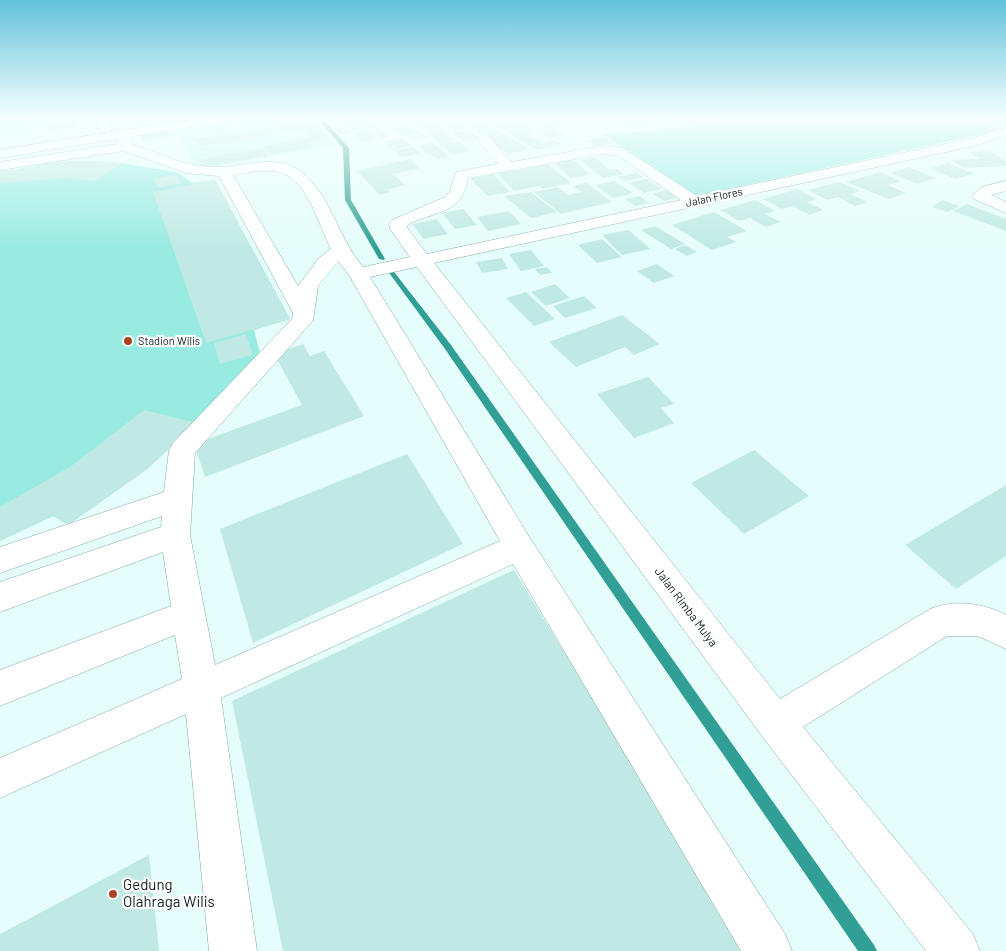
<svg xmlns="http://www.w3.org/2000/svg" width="1006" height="951" font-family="Barlow,sans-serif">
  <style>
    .built { fill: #c9fdf6 }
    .green { fill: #97ebe1 }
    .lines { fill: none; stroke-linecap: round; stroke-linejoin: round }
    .stream { fill: #319f95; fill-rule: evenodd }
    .building { fill: #c0e9e3 }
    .minor-casing { stroke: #82a9a4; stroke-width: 1 }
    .major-casing { stroke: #82a9a4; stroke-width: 1 }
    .minor { fill: #fff; fill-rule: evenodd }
    .major { fill: #fff; fill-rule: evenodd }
    .poi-dot { fill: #ab4225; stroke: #fff; stroke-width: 2 }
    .labels { text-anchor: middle; stroke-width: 4.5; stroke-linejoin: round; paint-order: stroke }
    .far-street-label { font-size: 11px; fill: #10201e; stroke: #fff }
    .far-poi-label { font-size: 11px; fill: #10201e; stroke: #fff; text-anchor: start }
    .street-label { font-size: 12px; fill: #10201e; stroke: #fff }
    .near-poi-label { font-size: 15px; fill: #10201e; stroke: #fff; text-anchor: start }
  </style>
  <rect width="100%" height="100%" fill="#e6fefb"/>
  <path class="built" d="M0 116H84L85 123 0 136Z
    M252 116H311L336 145 196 170 176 129Z"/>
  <path class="green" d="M732 116H966L1006 129 694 196 603 134C647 131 690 130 732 116Z
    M88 161 122 163 179 173 192 183 215 180 290 319 254 330 260 353 197 423 146 470 68 525 53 516 0 541V171L35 167 44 162Z"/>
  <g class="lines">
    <path class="stream" d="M315 116H320L349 148 351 200 385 259 384 260 379 259 345 200 343 148Z
      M387 268H391L451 345 874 945 877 951H858L445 349 387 270Z"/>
  </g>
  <path class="building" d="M59 116V117L0 126V117Z
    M287 116H308L317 128 283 134 272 118Z
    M404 116H423L456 140 440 143Z
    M545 116 564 125 551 128 564 135 549 138 532 129 550 125 537 118Z
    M608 116H669L674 119 628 127Z
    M363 117 369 123 349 127 343 121Z
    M77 121 78 127 51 131 50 125Z
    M484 121 492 126 474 129 466 125Z
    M516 121 539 134 529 136 542 143 554 140 561 144 537 150 495 126Z
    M459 123 467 129 454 131 446 125Z
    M372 124 376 127 354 131 350 128Z
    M409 126 419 133 404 136 395 128Z
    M271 127 275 134 199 146 195 139Z
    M492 127 498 131 481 134 475 130Z
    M320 128 328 138 309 142 313 147 269 155 263 146 307 138 309 137 304 131Z
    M347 128 352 133 340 135 335 130Z
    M381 128 388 137 380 138 374 129Z
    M369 130 377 139 362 142 354 133Z
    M468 130 480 138 464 141 453 133Z
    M175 131 177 136 162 138 160 133Z
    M500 131 529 149 509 154 481 135Z
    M159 133 161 138 142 141 140 136Z
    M424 134 429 138 415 140 411 137Z
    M604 137 613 143 596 146 587 140Z
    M403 138 412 145 393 150 383 142Z
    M459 141 470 151 451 154 441 144Z
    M432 143 443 151 428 154 418 146Z
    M414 147 420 154 401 157 396 150Z
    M263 148 268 156 202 168 198 159Z
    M443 151 450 157 436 159 430 154Z
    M989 151 1006 161V166L964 168 951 160 980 159 969 152Z
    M596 158 610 170 617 169 624 174 603 178 592 170 602 168 592 169 580 160Z
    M410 159 420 168 393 174 405 185 387 190 390 192 380 195 357 171Z
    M573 159 590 175 570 178 554 162Z
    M88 161 122 163 96 181 66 178 0 183V171L35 167 44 162Z
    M547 163 571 183 542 189 539 186 514 191 496 172Z
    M948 163 974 174 955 179 929 168Z
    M908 167 936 178 918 184 890 173Z
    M880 172 901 181 888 185 906 193 889 199 846 182Z
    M636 173 643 177 624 181 618 177Z
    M177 174 181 184 158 188 154 179Z
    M493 174 510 192 487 196 470 178Z
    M646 179 662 189 644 193 629 183Z
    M215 180 290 319 206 343 153 192Z
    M614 181 633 193 613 198 595 185Z
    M839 182 860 191 850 194 868 202 855 206 838 197 827 200 808 190Z
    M586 183 612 202 561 214 534 192 558 187 568 195 581 192 573 186Z
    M797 189 816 199 807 202 823 210 809 215 793 206 782 209 763 199Z
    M666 190 678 198 664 201 653 194Z
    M531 192 557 212 531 218 504 196Z
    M640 196 649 203 635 206 625 199Z
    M756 200 775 211 765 214 781 222 766 227 750 218 739 221 720 210Z
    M942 200 959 206 948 212 932 207Z
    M967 204 1006 219V231L953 211Z
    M463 209 477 225 455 229 442 213Z
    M509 211 521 224 488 231 477 217Z
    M714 212 747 231 727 237 736 242 712 250 672 225Z
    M437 219 448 234 423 239 413 224Z
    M655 226 685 244 671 249 641 230Z
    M629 230 650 249 622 255 602 235Z
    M602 239 622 257 597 263 578 245Z
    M685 245 697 252 687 256 675 249Z
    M531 250 544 266 521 271 509 254Z
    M502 258 508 269 482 273 476 262Z
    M657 264 674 276 654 283 637 271Z
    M547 267 552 273 540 275 535 269Z
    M555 284 570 298 546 306 531 292Z
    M526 292 555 319 534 326 506 298Z
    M584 296 597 308 565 318 553 306Z
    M622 315 660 344 634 355 625 347 576 367 549 342Z
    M246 334 253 355 220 364 214 343Z
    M303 344 310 356 324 351 364 416 205 477 194 444 302 405 274 354Z
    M648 377 674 404 661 408 674 423 634 438 597 394Z
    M144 410 197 423 146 470 68 525 53 515 0 541V507L70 467Z
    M754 450 809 496 744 534 691 483Z
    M407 454 463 544 253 643 220 529Z
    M1006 485V556L956 589 905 545Z
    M514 570 747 951H283L232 701Z
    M149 855 159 951H0V934Z"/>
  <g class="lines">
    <g class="minor-casing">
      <path id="minor" d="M95 116H107L112 129 110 132H100Z
        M371 116H384L388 121 386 124H378Z
        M529 116H543V117L537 121Z
        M1006 127V135L978 145 434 263 780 699 930 609C955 599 983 603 1006 615V649L978 636H947L803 727 973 934 980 951H926L762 736 417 267 370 277 530 538 785 934 792 951H741L513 564 221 698 257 951H209L186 714 0 798V758L182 679 175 635 0 706V670L171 606 163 552 0 612V582L161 527 162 516 0 573V547L164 492 169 450 173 443 292 319 293 313 219 176 186 173 124 151 0 170V162L118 144 119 134 126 130 133 134 132 145C159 152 186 168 216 167 244 167 280 152 304 174 332 199 339 239 363 267L410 257 390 229 389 224 392 220 445 197 450 191 456 172 498 164 476 138 483 134 488 135 511 162 603 146 623 148 697 196 974 138ZM603 154 619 156 681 200 427 254 408 229 407 226 411 223C437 211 463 213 468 178ZM258 171C267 171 277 170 285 174 310 187 319 226 331 249L319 258 298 286 233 175ZM338 261 349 275 500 541 215 665 190 535 195 453 309 325 313 321 318 286Z
        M1006 181V191L991 195 1006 202V213L974 199 972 196 981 187Z"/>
    </g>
    <g class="major-casing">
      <path id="major" d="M211 116H241L235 120 0 158V150Z"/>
    </g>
    <use href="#minor" class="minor"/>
    <use href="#major" class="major"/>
  </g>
  <linearGradient id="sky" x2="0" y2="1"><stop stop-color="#64c2db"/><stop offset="0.47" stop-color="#f4fffd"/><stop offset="1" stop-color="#f4fffd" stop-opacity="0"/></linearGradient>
  <rect width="1006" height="249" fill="url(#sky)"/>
  <g class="poi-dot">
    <circle cx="128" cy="341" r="5"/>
    <circle cx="113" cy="894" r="5"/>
  </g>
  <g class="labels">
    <g class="far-street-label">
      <text transform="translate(714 197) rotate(-12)" y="4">Jalan Flores</text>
    </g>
    <g class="far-poi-label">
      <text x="138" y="345">Stadion Wilis</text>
    </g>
    <g class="street-label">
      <text transform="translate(686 607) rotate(53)" y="4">Jalan Rimba Mulya</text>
    </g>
    <g class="near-poi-label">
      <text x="123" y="890">Gedung<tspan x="123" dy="17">Olahraga Wilis</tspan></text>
    </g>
  </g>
</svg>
